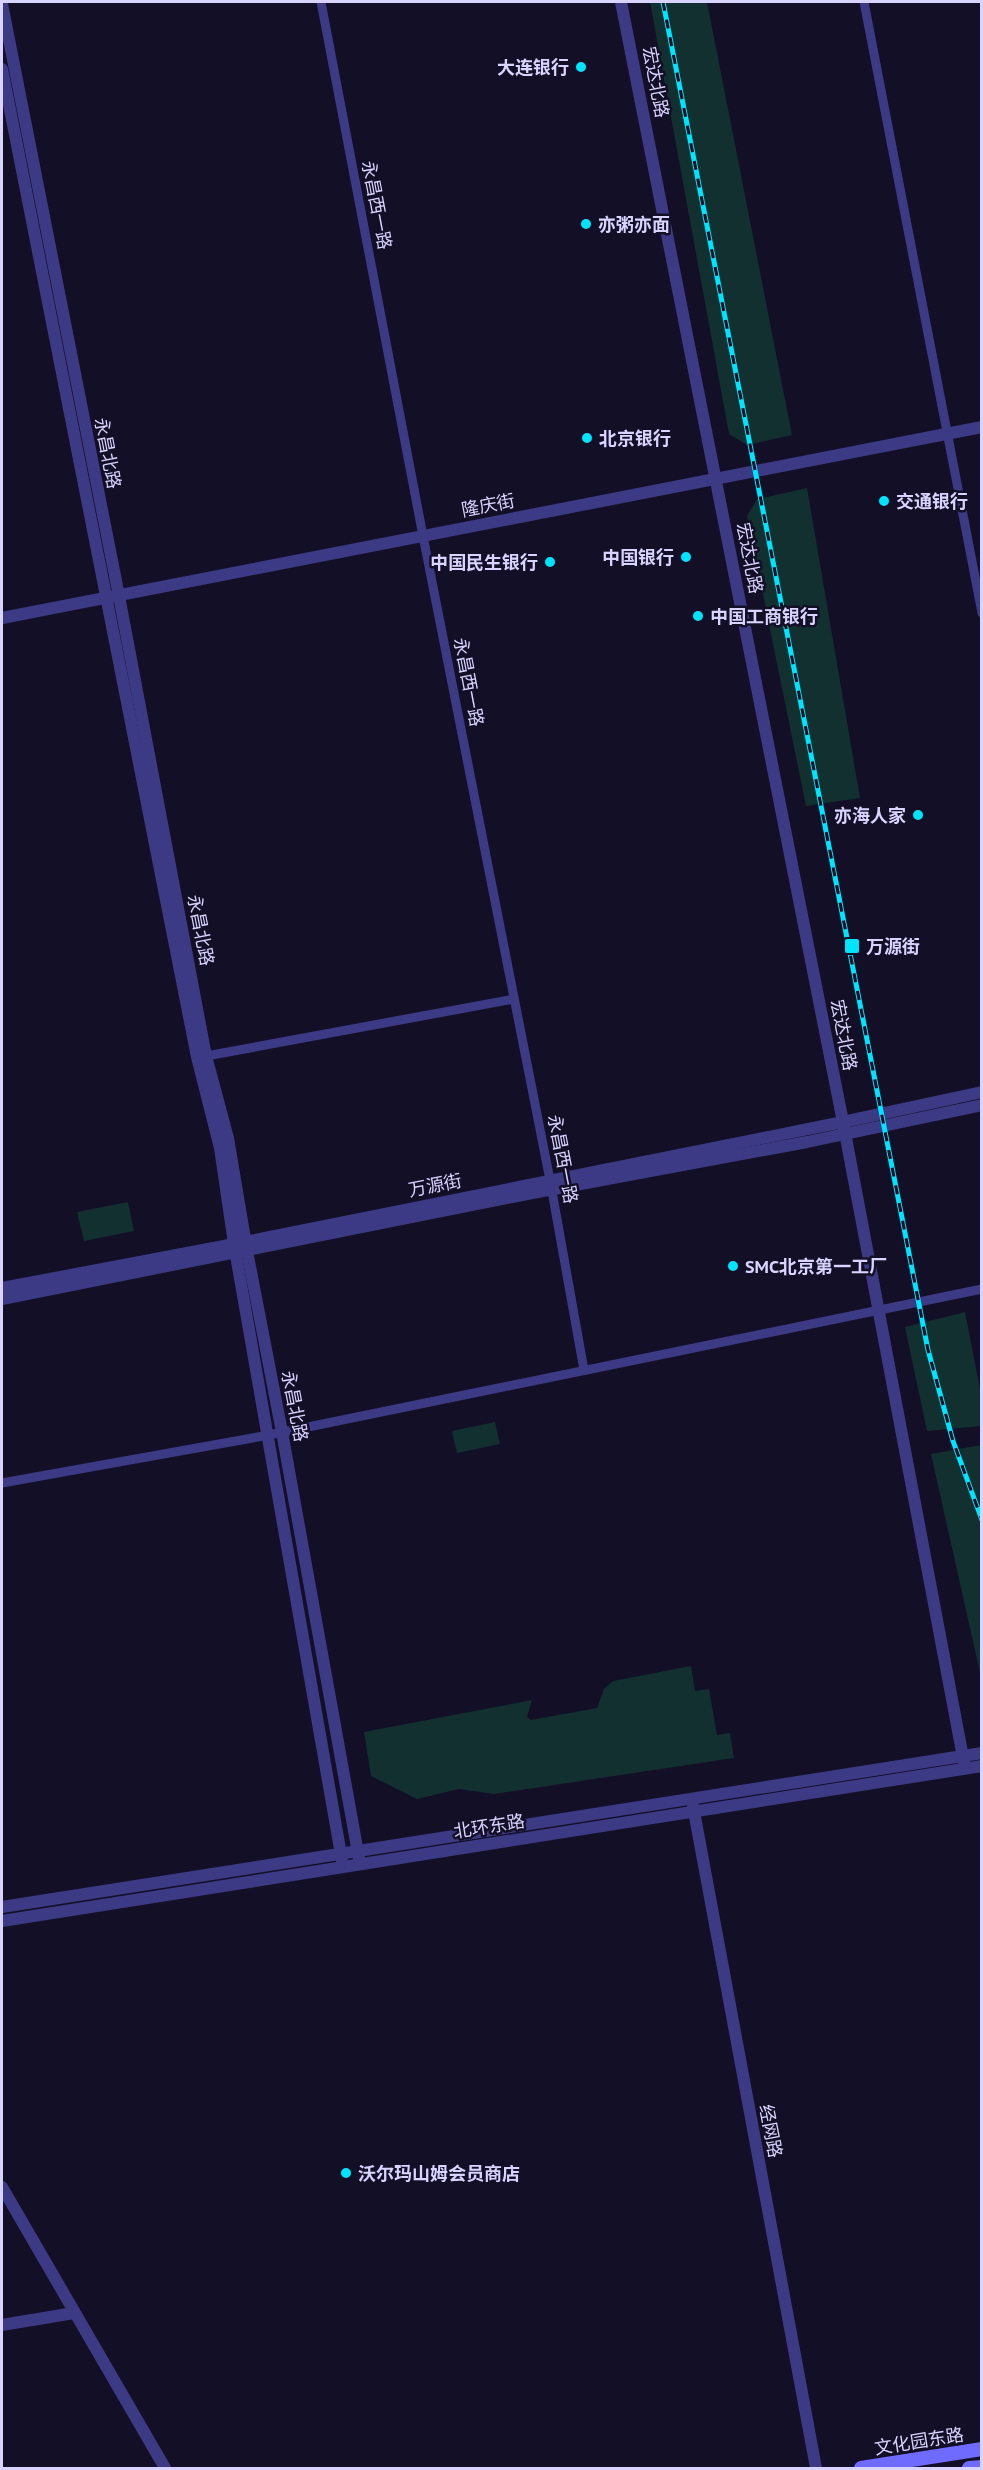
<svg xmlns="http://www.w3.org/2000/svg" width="983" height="2470" font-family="'PT Sans','Noto Sans SC',sans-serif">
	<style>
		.green { fill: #12302f }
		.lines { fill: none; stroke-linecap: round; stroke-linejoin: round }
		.minor { stroke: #3d3a85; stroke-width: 9 }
		.tertiary { stroke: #3d3a85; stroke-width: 12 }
		.secondary { stroke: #6f6bff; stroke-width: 14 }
		.rail-casing { stroke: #00e5ff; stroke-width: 5 }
		.rail { stroke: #130f26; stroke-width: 3; stroke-dasharray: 9; stroke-linecap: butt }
		.poi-dot { fill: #00e5ff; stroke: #130f26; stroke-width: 2 }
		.labels { text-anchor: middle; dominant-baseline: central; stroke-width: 5; stroke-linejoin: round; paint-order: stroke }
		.poi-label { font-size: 18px; font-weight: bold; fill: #d9d4ff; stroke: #130f26; text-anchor: start }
		.street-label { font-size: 18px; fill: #d9d4ff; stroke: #130f26 }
	</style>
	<rect width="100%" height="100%" fill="#130f26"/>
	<g class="green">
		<polygon points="650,2 707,2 792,435 747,445 729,434"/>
		<polygon points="807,488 860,798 806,806 747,516 757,499"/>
		<polygon points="128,1202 134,1231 84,1241 77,1212"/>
		<polygon points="965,1312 981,1394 981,1426 927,1431 905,1327"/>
		<polygon points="495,1422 500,1444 457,1453 452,1431"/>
		<polygon points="981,1445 982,1445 981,1677 931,1454"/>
		<polygon points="691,1666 695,1691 709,1689 717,1735 730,1733 734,1758 494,1794 459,1789 417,1799 371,1776 364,1732 532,1700 527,1717 531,1720 597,1708 604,1689 613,1681"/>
	</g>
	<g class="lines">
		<g class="minor">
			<polyline points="321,2 423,536 550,1180 584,1370"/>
			<polyline points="864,2 982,613"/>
			<polyline points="201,1057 514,999"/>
			<polyline points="2,1483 269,1435 982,1289"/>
		</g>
		<g class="tertiary">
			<polyline points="621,2 843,1122 965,1768"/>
			<polyline points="2,4 119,596 206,1056 228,1138 247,1251 282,1432 360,1864"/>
			<polyline points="2,69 197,1057 220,1148 234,1244 343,1866"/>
			<polyline points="2,618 982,427"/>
			<polyline points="2,1288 245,1242 843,1122 982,1092"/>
			<polyline points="2,1299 527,1194 807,1142 982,1105"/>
			<polyline points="693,1806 816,2468"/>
			<polyline points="2,1907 982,1753"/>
			<polyline points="2,1921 982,1766"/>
			<polyline points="2,2187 165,2468"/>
			<polyline points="2,2325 74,2313"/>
		</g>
		<g class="secondary">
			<polyline points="861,2468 982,2449"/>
			<polyline points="969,2468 982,2467"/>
		</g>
		<defs>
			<polyline id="rail" points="663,2 928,1350 953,1441 982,1520"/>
		</defs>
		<use href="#rail" class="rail-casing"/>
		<use href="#rail" class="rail"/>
	</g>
	<g class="poi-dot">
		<circle cx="581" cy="67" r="6"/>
		<circle cx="586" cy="224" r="6"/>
		<circle cx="587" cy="438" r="6"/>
		<circle cx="884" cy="501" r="6"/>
		<circle cx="686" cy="557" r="6"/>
		<circle cx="550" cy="562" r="6"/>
		<circle cx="698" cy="616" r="6"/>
		<circle cx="918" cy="815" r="6"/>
		<rect x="844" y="938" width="16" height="16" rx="3"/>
		<circle cx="733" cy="1266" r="6"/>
		<circle cx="346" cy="2173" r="6"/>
	</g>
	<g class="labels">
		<g class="poi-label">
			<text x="569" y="67" text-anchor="end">大连银行</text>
			<text x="598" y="224">亦粥亦面</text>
			<text x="599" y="438">北京银行</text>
			<text x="896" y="501">交通银行</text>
			<text x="674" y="557" text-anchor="end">中国银行</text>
			<text x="538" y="562" text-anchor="end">中国民生银行</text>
			<text x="710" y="616">中国工商银行</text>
			<text x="906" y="815" text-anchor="end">亦海人家</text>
			<text x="866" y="946">万源街</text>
			<text x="745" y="1266">SMC北京第一工厂</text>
			<text x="358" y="2173">沃尔玛山姆会员商店</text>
		</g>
		<g class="street-label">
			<text transform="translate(656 82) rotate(79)">宏达北路</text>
			<text transform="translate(377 205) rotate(79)">永昌西一路</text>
			<text transform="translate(108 453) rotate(79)">永昌北路</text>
			<text transform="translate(488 505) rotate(-11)">隆庆街</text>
			<text transform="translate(750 558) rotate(79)">宏达北路</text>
			<text transform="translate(469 682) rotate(79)">永昌西一路</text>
			<text transform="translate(201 930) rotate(79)">永昌北路</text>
			<text transform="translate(844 1035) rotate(79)">宏达北路</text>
			<text transform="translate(563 1159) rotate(79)">永昌西一路</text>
			<text transform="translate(435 1185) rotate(-11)">万源街</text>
			<text transform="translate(295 1406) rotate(79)">永昌北路</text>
			<text transform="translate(489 1826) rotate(-9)">北环东路</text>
			<text transform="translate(771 2131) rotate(79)">经网路</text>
			<text transform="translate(919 2441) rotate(-9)">文化园东路</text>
		</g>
	</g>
	<rect width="983" height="2470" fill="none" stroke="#d9d4ff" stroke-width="6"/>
</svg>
